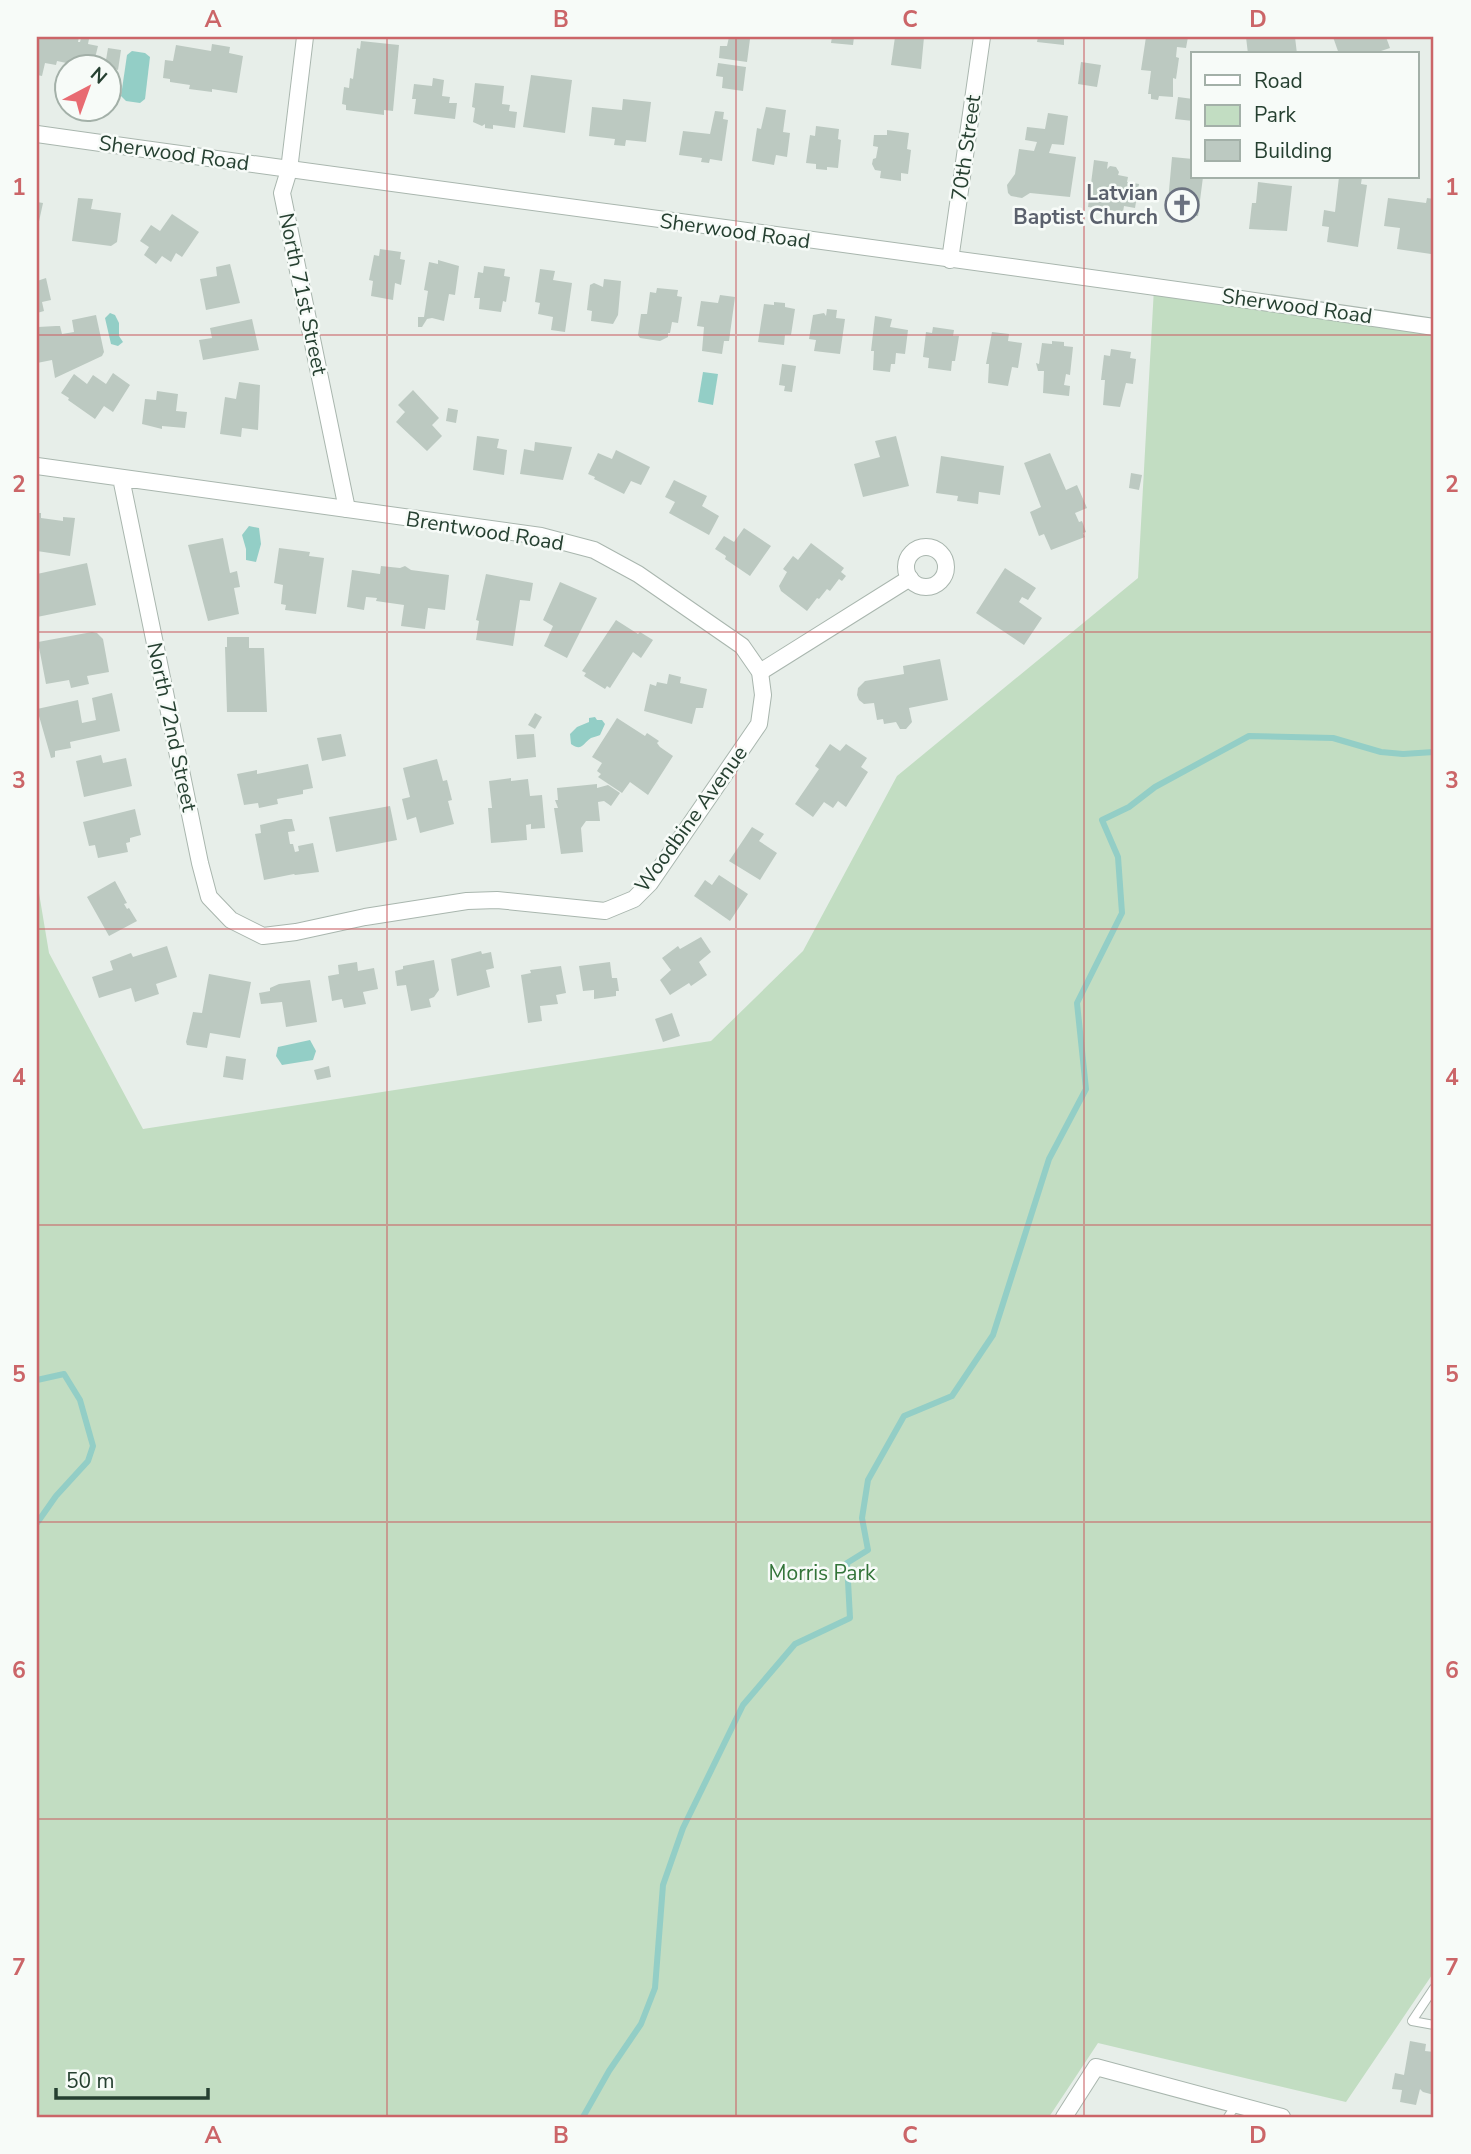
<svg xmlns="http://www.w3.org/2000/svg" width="1471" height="2154" font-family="'Nunito Sans',sans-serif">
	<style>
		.green { fill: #c2ddc2 }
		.water { fill: #93cec6 }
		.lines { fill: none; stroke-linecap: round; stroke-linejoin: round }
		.stream { stroke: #93cec6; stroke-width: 6 }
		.building { fill: #bcc9c1 }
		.service-casing { stroke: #a9b6ae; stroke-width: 10 }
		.minor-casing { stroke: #a9b6ae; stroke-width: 18 }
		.service { stroke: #fff; stroke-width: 8 }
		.minor { stroke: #fff; stroke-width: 16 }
		.grid { fill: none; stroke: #cb6568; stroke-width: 2; stroke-opacity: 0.55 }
		.labels { text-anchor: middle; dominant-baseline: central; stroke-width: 5; stroke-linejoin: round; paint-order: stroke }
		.street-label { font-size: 21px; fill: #264031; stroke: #f7fbf8 }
		.worship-label { font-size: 21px; font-weight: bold; fill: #5b616d; stroke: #f7fbf8; text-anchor: end }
		.park-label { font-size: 21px; fill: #337439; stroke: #f7fbf8 }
		.neatline { fill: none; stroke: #cb6568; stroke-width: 2.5 }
		.grid-label { font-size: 23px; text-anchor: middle; font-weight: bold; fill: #cb6568 }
	</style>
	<rect width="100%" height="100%" fill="#e7eee9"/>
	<polygon class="green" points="1154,288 1434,331 1434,1972 1346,2102 1098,2043 1049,2117 37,2117 37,881 49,953 143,1129 711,1041 803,951 897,776 1138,578"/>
	<g class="water">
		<polygon points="132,51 145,53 150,57 145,99 140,103 126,101 121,96 127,55"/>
		<polygon points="110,313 115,315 119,323 119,336 123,342 118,346 111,344 105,318"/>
		<polygon points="703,372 718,374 713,405 698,402"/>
		<polygon points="249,526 259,528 261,544 256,562 246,560 246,549 242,535"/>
		<path d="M595 717 597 720H602L605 724 600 735C598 736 594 737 591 738 583 743 582 752 571 744L570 734 577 727 589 722V718Z"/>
		<polygon points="310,1040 316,1051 313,1060 282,1065 276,1056 278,1047"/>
	</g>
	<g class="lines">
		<g class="stream">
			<polyline points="37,1380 64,1374 80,1400 93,1446 88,1461 56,1496 37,1523"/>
			<polyline points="583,2117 609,2071 641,2024 655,1988 663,1885 683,1828 743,1705 795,1644 850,1618 847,1563 868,1550 862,1518 868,1480 904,1416 952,1396 993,1335 1049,1159 1086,1089 1077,1003 1122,913 1118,857 1102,820 1129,807 1155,787 1249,736 1333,738 1381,752 1403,754 1434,752"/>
		</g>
	</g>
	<g class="building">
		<polygon points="37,37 79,37 78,42 80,42 81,38 89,39 88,44 98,46 93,66 81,66 57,61 56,65 45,63 42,76 37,75"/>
		<polygon points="729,37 750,39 747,62 719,58 720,46 727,46"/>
		<polygon points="832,37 854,37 853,45 831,43"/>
		<polygon points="895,37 924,37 921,69 891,65"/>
		<polygon points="1038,37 1064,37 1064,45 1037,42"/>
		<polygon points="1146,37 1188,37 1186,48 1177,47 1176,57 1179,58 1176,79 1173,78 1173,97 1159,96 1158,100 1151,99 1151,94 1148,94 1151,71 1141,70"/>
		<polygon points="1246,37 1295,37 1297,54 1281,54 1280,51 1248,54"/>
		<polygon points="1333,37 1386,37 1390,48 1372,54 1339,54"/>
		<polygon points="361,41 399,45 393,111 384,110 384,115 346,110 346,105 342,104 344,87 349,88 350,78 353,79 357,48 360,49"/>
		<polygon points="212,44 230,47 229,53 243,56 237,93 212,89 212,92 189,89 190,85 170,82 170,79 163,78 165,60 173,61 176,45 211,51"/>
		<polygon points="108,48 121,50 118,70 105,66"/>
		<polygon points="1081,62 1101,65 1097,87 1078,84"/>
		<polygon points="718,63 746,67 743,91 722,88 723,77 716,76"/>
		<polygon points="531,75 572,80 565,133 523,127"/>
		<polygon points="433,78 444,80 442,96 450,97 449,103 457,103 455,119 414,114 416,99 412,99 414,84 432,86"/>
		<polygon points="475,83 504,86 502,104 510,105 509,111 517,112 515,128 493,125 493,129 485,128 485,124 482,126 473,122 475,108 472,107"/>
		<polygon points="1178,97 1193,99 1193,121 1175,119"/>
		<polygon points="623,99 651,102 646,142 626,140 625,146 614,145 615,139 589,136 592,107 622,110"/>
		<polygon points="766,107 786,110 783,132 790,133 787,157 776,155 774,165 752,161 757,128 761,129"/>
		<polygon points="715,111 724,112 723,119 728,120 722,161 710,159 709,163 701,162 702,158 679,155 683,131 710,134"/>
		<polygon points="1048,113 1068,116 1064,145 1052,144 1049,153 1076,157 1070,197 1030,193 1022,198 1011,196 1008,193 1007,185 1015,174 1019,149 1034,151 1037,142 1025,140 1027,127 1045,129"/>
		<polygon points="816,126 839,129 838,139 841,140 838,168 827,167 827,170 816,169 816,164 806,163 810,135 815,136"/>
		<polygon points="887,130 909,133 907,149 911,150 908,174 901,173 901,181 880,178 881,171 875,170 872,164 873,159 876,158 878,147 873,146 874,135 887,135"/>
		<polygon points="1172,157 1193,159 1193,177 1203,177 1198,216 1167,213"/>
		<polygon points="1094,160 1108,162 1107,169 1110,166 1116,167 1119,172 1118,175 1128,177 1127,182 1139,184 1135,208 1124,206 1123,212 1088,207"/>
		<polygon points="1339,177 1362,177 1361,184 1367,185 1358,247 1327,242 1329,227 1322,226 1324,210 1335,212"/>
		<polygon points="1258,182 1292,186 1287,231 1249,229 1252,203 1256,203"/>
		<polygon points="78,198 93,199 91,209 121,213 117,242 111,246 72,241"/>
		<polygon points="1388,198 1426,203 1427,198 1434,199 1434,230 1431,254 1397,249 1400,228 1384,226"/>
		<polygon points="37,202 43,203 38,226 37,226"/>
		<polygon points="172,214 199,232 182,257 176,253 171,262 162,256 156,264 144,255 149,247 140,241 151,225 160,231"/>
		<polygon points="380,249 401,252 400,259 405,260 401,285 395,283 393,300 371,296 373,281 369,280 374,255 379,256"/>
		<polygon points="438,260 459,266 455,295 449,294 444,321 432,318 427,319 422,327 418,327 418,317 424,317 428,291 424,290 429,262 438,264"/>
		<polygon points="230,264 240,303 206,310 200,279 217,276 216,267"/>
		<polygon points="484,266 505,269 504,276 510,277 506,302 503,301 501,312 479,309 480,298 474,298 478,272 483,273"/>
		<polygon points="540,269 555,271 553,280 572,283 565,332 551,330 553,317 538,314 540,303 535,302"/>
		<polygon points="46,278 51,300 42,302 44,311 37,313 37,281"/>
		<polygon points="604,279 621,281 618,315 613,324 591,321 592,311 587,310 590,285 594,283 603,287"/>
		<polygon points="657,288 678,290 677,296 682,297 678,323 672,322 670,333 668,333 668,337 660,341 640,338 638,335 641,314 647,314 650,292 656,293"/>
		<polygon points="720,295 735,297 729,341 724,341 722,354 702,351 704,327 697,326 701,301 718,303"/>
		<polygon points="774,302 785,303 785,307 795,309 791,335 785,335 784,345 758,342 764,304 774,305"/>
		<polygon points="827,309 837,310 836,318 845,319 840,354 814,351 816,340 809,339 813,315 824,313 826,316"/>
		<polygon points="96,315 104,352 102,356 55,378 52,360 37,363 38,327 56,326 60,326 62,334 74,332 72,320"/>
		<polygon points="875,316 892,319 890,327 908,330 905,354 896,353 895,364 891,364 890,372 873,370 874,351 871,351"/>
		<polygon points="252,319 259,350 203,360 199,340 212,338 210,328"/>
		<polygon points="933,327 954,330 953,336 959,336 955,361 952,361 951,371 928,368 929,358 923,357 926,332 932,333"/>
		<polygon points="992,332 1009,334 1008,341 1022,343 1018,368 1012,367 1008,386 988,383 989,364 986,364"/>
		<polygon points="1052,341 1064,342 1064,346 1073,347 1070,375 1066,374 1064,385 1070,386 1069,396 1043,393 1044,371 1038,371 1036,363 1039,364 1042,343 1052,344"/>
		<polygon points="1111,349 1131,352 1130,358 1136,359 1133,384 1126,383 1120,407 1103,405 1105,380 1101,380 1104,355 1110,356"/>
		<polygon points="782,364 796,366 792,392 784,391 785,386 779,385"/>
		<polygon points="113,373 130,385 113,412 104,406 95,419 68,400 69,398 61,393 74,374 87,384 93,375 106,384"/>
		<polygon points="239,382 260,385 258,430 242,428 241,437 220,434 225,397 236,399"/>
		<polygon points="413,390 439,418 432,425 442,436 427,451 396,422 405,412 398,405"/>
		<polygon points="157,391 178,394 176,411 187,412 185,428 162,426 162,429 142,424 145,399 156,400"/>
		<polygon points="448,408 458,410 456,423 446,421"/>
		<polygon points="477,436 499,439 497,448 507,450 504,475 473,470"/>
		<polygon points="896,436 909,486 863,497 854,464 880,457 875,441"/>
		<polygon points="535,442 572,447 563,480 520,474 524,449 534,451"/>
		<polygon points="616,450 650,467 641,485 631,481 624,494 594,479 595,477 588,474 598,453 612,459"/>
		<polygon points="1050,453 1066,490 1077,485 1087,508 1075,513 1079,522 1082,521 1086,532 1083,533 1085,537 1051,550 1044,534 1039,536 1030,512 1041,507 1024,463"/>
		<polygon points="941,456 1004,466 1000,495 979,492 978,504 957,501 958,496 936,493"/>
		<polygon points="1131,473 1142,475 1139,490 1129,488"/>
		<polygon points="674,480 707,496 702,506 719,516 709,535 669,513 675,502 665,497"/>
		<polygon points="37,513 41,513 41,518 63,521 63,517 75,518 70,556 37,551"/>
		<polygon points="744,528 771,546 750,576 725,559 726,556 715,549 724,536 734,542"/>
		<polygon points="223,538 230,573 237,571 240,587 234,588 239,614 208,621 188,545"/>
		<polygon points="811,543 844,568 841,572 846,576 842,581 839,579 830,591 827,589 819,599 817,598 807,611 781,591 779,586 787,572 783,569 793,556 798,560"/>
		<polygon points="279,548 310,552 309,556 324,558 316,614 285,610 286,605 281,604 283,585 274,583"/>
		<polygon points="87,563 96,605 37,617 37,574"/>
		<polygon points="381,566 400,568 405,566 411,570 449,575 445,610 428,608 425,629 401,626 404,605 376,601 377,598 366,597 364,610 347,607 352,570 380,574"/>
		<polygon points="1005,568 1036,588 1028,600 1022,597 1019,602 1042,618 1024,645 976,613"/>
		<polygon points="486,574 533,583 530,601 520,600 513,646 476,640 479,621 476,620"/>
		<polygon points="560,582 597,598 567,658 544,646 553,626 543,620"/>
		<polygon points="616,620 638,634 640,632 653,640 641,658 633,652 610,688 607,686 605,689 584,676 586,673 582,671"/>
		<polygon points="92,632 97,633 103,639 109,672 87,676 89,684 71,688 69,680 46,684 38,642"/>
		<polygon points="227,637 249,637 249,648 264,648 267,712 227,712 225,647 227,647"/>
		<polygon points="940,659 948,700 909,708 912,722 906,729 900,729 896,722 884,724 883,719 877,720 874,703 864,704 859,700 857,695 858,688 865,681 904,674 903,666"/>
		<polygon points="669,674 681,677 680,683 707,689 703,708 696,708 692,724 644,711 650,684 656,686 657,682 667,684"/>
		<polygon points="112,693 120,731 70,742 71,748 55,751 55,757 51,758 37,709 78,700 82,723 96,720 92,698"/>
		<polygon points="535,713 542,717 535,729 528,725"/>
		<polygon points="617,718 645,736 647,733 659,741 657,743 660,747 673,756 648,795 630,782 622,793 598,777 601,774 597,771 602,763 592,757"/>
		<polygon points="341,734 346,756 322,761 317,738"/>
		<polygon points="534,734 536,757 517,759 515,735"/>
		<polygon points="830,744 840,751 846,744 867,758 861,767 868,772 846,807 838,801 833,808 824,802 813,817 795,804 819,769 815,766"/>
		<polygon points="101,755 103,763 126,758 132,786 84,797 76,761"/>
		<polygon points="437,759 443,781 447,780 452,800 448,801 454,824 420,833 416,817 407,820 402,799 410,797 403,768"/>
		<polygon points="308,764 313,788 303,790 303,794 277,799 278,804 259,808 258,803 244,805 237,774 257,770 257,774"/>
		<polygon points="511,778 511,781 528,779 530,796 542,795 545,828 531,829 531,824 526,825 527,840 491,843 488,808 492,808 489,781"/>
		<polygon points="597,784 597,788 608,785 620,793 611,806 604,801 598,802 600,821 586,821 581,828 583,852 561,854 554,808 558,808 555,800 558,800 557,788"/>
		<polygon points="390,806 397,840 336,852 329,817"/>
		<polygon points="135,809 141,835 130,838 130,842 126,843 128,852 98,858 95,845 89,846 83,822"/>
		<polygon points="285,819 292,819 295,831 288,832 290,844 293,844 295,852 299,851 298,846 313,843 319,872 295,875 294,874 264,880 255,834 261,833 260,825"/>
		<polygon points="752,827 764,834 759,841 777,853 760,880 729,861"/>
		<polygon points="719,875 748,894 730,921 694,896 705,880 712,885"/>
		<polygon points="115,881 127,903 124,904 127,909 129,908 137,921 109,936 87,897"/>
		<polygon points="701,937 711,952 699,962 707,975 691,986 689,983 670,995 660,980 671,970 662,958 678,946 680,949"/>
		<polygon points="167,946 177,977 156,984 159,994 135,1002 131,988 99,998 92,977 113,970 110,961 131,953 133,957"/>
		<polygon points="481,951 482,954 491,952 494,968 486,970 490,987 457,996 451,959"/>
		<polygon points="434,960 439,990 434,997 429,999 431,1007 411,1011 406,985 397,986 395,971 403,969 403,966"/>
		<polygon points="357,962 358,971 374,968 378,989 363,992 366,1004 344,1008 342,999 332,1001 328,976 339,974 338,965"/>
		<polygon points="610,962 612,978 617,978 619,991 616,991 616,996 594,999 594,990 583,991 579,966"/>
		<polygon points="561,966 566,993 556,995 558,1004 540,1006 542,1021 528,1023 521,975 531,973 530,970"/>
		<polygon points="209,974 251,982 240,1038 210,1033 207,1048 187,1045 186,1042 193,1012 202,1013"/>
		<polygon points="310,980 317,1022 286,1027 282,1002 261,1004 259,993 270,991 270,988 279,984"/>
		<polygon points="672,1013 680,1036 663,1042 655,1019"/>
		<polygon points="226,1056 246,1059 243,1080 223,1077"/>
		<polygon points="329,1066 331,1077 317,1080 314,1070"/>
		<polygon points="1410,2041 1426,2044 1425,2051 1434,2052 1434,2095 1423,2092 1420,2089 1416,2105 1400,2102 1402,2090 1392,2089 1395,2073 1404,2075"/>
	</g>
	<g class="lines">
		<defs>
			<g id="service">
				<polyline points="1434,1988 1412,2021 1434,2025"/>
				<polyline points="1228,2117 1236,2105"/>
			</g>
			<g id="minor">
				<polyline points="305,37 289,170 282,193 347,509"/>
				<path d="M37 134C502 200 969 258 1434 327"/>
				<polyline points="950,260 982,37"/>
				<polyline points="37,466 541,536 594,550 638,574 742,646 760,672 763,695 759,724 650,883 634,899 605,911 497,900 467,901 365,917 296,932 263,936 231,920 209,897 200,863 121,478"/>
				<circle cx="926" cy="567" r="20"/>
				<polyline points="760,672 910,578"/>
				<polyline points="1064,2117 1096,2067 1282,2117"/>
			</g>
		</defs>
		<use href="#service" class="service-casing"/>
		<use href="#minor" class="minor-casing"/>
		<use href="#service" class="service"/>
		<use href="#minor" class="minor"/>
	</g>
	<path class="grid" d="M387 37V2117M736 37V2117M1084 37V2117M37 335H1434M37 632H1434M37 929H1434M37 1225H1434M37 1522H1434M37 1819H1434"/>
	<defs>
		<symbol id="church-ring" viewBox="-11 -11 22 22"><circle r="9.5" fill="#f7fbf8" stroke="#6b7280" stroke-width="1.5"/><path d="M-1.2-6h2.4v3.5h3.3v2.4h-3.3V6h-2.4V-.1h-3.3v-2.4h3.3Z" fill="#6b7280"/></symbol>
	</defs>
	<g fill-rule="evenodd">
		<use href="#church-ring" x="1163" y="186" width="38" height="38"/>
	</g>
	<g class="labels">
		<g class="street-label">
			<text transform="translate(966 148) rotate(-82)">70th Street</text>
			<text transform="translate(174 153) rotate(8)">Sherwood Road</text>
			<text transform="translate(735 231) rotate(8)">Sherwood Road</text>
			<text transform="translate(303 294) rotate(78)">North 71st Street</text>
			<text transform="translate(1297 306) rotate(8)">Sherwood Road</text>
			<text transform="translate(485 531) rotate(9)">Brentwood Road</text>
			<text transform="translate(172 727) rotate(78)">North 72nd Street</text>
			<text transform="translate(691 819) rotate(-54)">Woodbine Avenue</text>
		</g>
		<g class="worship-label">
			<text x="1158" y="193">Latvian<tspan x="1158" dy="24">Baptist Church</tspan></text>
		</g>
		<g class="park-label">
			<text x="822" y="1573">Morris Park</text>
		</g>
	</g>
	<rect width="1471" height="2154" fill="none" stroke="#f7fbf8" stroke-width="77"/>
	<rect x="1191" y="52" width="228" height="126" fill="#f7fbf8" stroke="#a3b0a8" stroke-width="2"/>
	<rect x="1205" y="75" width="35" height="10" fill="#ffffff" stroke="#a3b0a8" stroke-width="2"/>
	<text x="1254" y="88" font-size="21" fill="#264031">Road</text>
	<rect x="1205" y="105" width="35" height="21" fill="#c2ddc2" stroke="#a3b0a8" stroke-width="2"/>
	<text x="1254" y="122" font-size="21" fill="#264031">Park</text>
	<rect x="1205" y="140" width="35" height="21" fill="#bcc9c1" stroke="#a3b0a8" stroke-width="2"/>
	<text x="1254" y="158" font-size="21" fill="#264031">Building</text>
	<g transform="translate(88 88) rotate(41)"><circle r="33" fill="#f7fbf8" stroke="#a3b0a8" stroke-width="2"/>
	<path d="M0-5L12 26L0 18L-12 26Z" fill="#e86b72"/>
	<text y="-10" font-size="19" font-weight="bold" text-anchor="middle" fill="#264031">N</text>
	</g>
	<path d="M56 2088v10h152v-10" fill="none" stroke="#264031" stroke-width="3.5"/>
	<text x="66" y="2088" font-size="21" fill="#264031" stroke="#f7fbf8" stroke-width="5" paint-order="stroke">50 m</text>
	<rect x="38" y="38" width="1394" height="2078" class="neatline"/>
	<g class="grid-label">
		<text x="213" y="27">A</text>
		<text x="561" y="27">B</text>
		<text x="910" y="27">C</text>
		<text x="1258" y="27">D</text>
		<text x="19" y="195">1</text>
		<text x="1452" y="195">1</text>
		<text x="19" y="492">2</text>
		<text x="1452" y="492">2</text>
		<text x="19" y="788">3</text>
		<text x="1452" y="788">3</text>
		<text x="19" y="1085">4</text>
		<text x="1452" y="1085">4</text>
		<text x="19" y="1382">5</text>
		<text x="1452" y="1382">5</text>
		<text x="19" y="1678">6</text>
		<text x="1452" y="1678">6</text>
		<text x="19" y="1975">7</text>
		<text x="1452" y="1975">7</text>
		<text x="213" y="2143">A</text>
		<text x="561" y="2143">B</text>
		<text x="910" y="2143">C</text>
		<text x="1258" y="2143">D</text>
	</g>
</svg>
